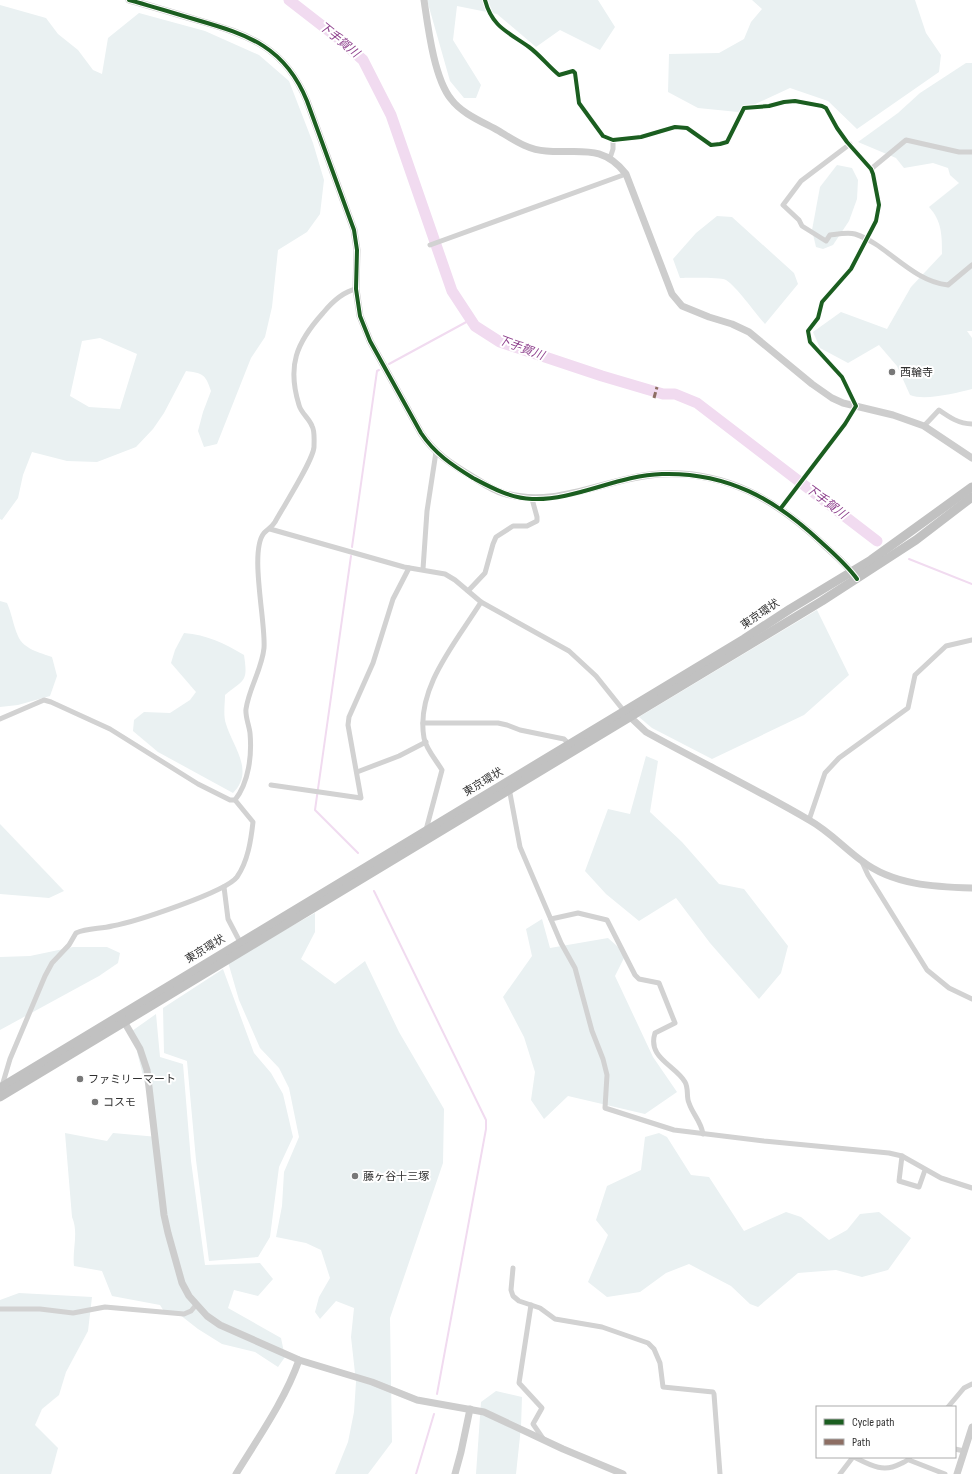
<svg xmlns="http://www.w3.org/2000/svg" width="972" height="1474" font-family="'Sofia Sans Condensed','Noto Sans JP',sans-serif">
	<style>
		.green { fill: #eaf1f2; fill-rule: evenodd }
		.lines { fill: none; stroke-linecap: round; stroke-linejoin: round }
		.stream { stroke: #f1dbf0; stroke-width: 2 }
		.river { stroke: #f1dbf0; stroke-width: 11 }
		.street { stroke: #d2d2d2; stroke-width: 5 }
		.secondary { stroke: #cdcdcd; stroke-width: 7 }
		.highway { stroke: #c1c1c1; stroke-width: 9 }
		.quiet { stroke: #8d6e63; stroke-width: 3; stroke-dasharray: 6 3; stroke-linecap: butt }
		.cycleway-casing { stroke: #fff; stroke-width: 6 }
		.cycleway { stroke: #1b5e20; stroke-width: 4 }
		.poi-dot { fill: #787878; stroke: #fff; stroke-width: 1.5 }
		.labels { text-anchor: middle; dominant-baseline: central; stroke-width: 4; stroke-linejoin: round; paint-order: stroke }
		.poi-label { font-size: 11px; fill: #303030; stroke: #fff; text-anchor: start }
		.street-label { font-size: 11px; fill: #303030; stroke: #fff }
		.water-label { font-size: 12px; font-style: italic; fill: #8e418d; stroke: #fff }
	</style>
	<rect width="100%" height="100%" fill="#fff"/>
	<g class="green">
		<polygon points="427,0 598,0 615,27 600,50 560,30 536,47 497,14 457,6 453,40 481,85 476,98 464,98 450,81"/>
		<polygon points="752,0 915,0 926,33 941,55 939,72 857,129 828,101 790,88 738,112 698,108 668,92 669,54 719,53 744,39 751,22 762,9"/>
		<path d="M0 5 46 18 58 34 78 50 93 70 102 74 108 38 139 13 205 31 259 55 289 81 313 143 324 180 320 214 307 232 278 250 272 307 265 337 251 358 217 444 204 447 198 431 203 412 211 391C206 375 203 373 186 371L164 413 153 429 136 447 97 462 67 461 32 452 23 475 18 498 2 520 0 519ZM100 338 137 354 120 409 89 407 70 396 82 341Z"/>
		<path d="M966 63H972V331H967L972 338V389C956 393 925 401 910 395L897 366 879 345 848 363 820 348 813 332 841 312 887 329 911 287 942 254C942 236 942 221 929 207L959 183 950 175 948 168 933 163 904 168 896 158 858 142 898 113 920 93Z"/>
		<polygon points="837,165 852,168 858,180 857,199 849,221 833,245 823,249 816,247 812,230 820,187"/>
		<path d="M717 216 732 217 794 273 798 284 765 324C755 313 737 287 726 280 720 277 689 278 680 278L673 259 696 233Z"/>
		<path d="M0 601 7 603C12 614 13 625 18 636 23 649 41 653 52 657L57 676 50 696 18 705 0 707Z"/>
		<polygon points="817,610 849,675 804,715 712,759 652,728 639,717"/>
		<path d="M184 633C207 635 224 643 244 655 248 682 245 679 225 695 225 704 223 715 226 724 233 747 255 771 233 793L158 752 133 731 134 720 144 712 170 713 190 700 196 692 171 663 175 650Z"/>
		<polygon points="646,756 658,761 650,812 682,842 719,884 744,889 788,946 781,973 759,999 710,943 676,898 639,921 606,894 585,871 608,809 630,814"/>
		<polygon points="0,824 64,891 49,898 0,894"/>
		<polygon points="315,913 315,932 301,959 335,984 365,961 399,1032 444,1109 443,1163 390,1318 392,1442 368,1474 335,1474 348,1442 354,1412 356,1382 351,1337 354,1308 336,1301 320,1319 315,1312 319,1297 330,1278 321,1250 306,1243 276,1237 282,1206 284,1172 299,1137 289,1088 279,1068 260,1048 239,1000 228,962"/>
		<polygon points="542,919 550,948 608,938 626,954 615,976 653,1057 677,1092 645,1114 568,1096 544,1119 531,1100 535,1072 524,1037 503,997 532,956 526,929"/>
		<polygon points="73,947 107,947 120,953 118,963 99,976 0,1030 0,957 30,956"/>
		<polygon points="223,969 254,1053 271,1073 283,1094 293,1137 279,1167 270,1237 258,1257 209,1261 196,1160 187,1061 164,1053 163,1008"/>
		<path d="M156 1014 160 1057 183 1064 191 1161 205 1265 260 1263 273 1279 258 1296 234 1290 228 1308 281 1338 285 1357 278 1367 255 1352 222 1344 198 1329 175 1311 165 1313 160 1305 112 1296 102 1271 74 1266C72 1249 79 1233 72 1217L65 1133 107 1141 113 1133 158 1137 132 1031Z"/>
		<polygon points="659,1133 667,1137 691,1175 709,1177 744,1231 786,1212 801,1217 829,1240 847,1230 860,1214 879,1212 911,1238 888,1270 862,1277 836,1270 798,1273 758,1307 750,1304 731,1286 689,1264 666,1273 640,1292 607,1297 588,1282 608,1235 596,1220 607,1186 641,1170 645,1137"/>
		<polygon points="19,1293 92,1297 88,1331 66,1372 59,1395 42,1409 35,1425 58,1448 51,1474 0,1474 0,1300"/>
		<polygon points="496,1391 522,1397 521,1427 516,1474 476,1474 481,1402"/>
	</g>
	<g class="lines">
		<g class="stream">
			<polyline points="389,364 470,320"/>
			<polyline points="352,547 377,371 379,370"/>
			<polyline points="351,556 315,810 358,853"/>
			<polyline points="909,559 972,584"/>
			<polyline points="374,891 486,1120 486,1129 437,1394"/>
			<polyline points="416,1474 434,1414"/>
		</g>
		<polyline class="river" points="289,0 338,38 363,60 391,115 452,291 475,326 500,342 602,376 663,394 675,394 697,403 877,541"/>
		<g class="street">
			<path d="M485 0C492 27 508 32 529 47 540 55 548 66 559 75L573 71 575 73 579 103 603 136 613 140 641 137 675 127 687 128 711 145 720 144 727 142 744 108 769 106 784 102 795 101 822 106 826 108 837 128 847 142 871 169 873 174 879 205 876 221 851 269 822 302 818 318 808 331 810 342 842 377 856 406 845 424 781 508"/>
			<path d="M850 144 801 181 783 205 799 220 802 226 826 241 830 235C838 234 848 232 855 234 887 244 911 281 948 285L972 265"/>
			<polyline points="610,158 613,149 613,140"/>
			<polyline points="871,169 906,140 959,152 972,152"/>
			<polyline points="430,245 626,174"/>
			<path d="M924 426 939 410C949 417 959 424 972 424"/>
			<polyline points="270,529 404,567 445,574 455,580 481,602 569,651 596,676 624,711"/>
			<polyline points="423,569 427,511 436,452"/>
			<polyline points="468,591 485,573 493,544 496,537 513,526 527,526 537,521 537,517 532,499"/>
			<path d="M0 719 44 700 51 702 110 729 198 784 230 800H235L253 822C251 840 248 861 237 877 226 892 135 922 112 926 101 929 87 928 76 933L69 945 52 963 45 976 10 1059 2 1086"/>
			<polyline points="423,723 498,723 507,725 520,730 564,739 569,744"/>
			<polyline points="357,772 399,756 426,742"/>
			<polyline points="271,785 361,798 348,725 349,717 373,663 393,599 409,568"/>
			<polyline points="509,788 520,847 561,943 575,968 592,1031 603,1059 607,1075 605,1108 674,1130 764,1141 889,1153 902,1156 941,1178 972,1188"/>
			<path d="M235 800C249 782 252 755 250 733 249 725 245 716 246 709 249 688 262 669 264 648 266 622 249 551 264 533 268 529 272 527 275 522 283 507 313 461 314 447 314 440 315 431 312 426 309 418 301 413 299 405 287 366 296 343 323 313 332 302 342 292 356 289"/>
			<polyline points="809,820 825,773 839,758 908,708 915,675 946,646 972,640"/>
			<path d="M426 830 442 770C436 760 426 749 424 738 415 688 457 641 481 602"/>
			<polyline points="862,862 868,875 927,970 949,988 972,999"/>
			<polyline points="224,887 228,919 240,942"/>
			<path d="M551 919 578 913 607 920 635 975 639 979 659 983 675 1023 655 1033C647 1058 675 1065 685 1082 689 1089 686 1097 689 1103 693 1115 701 1121 703 1134"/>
			<polyline points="902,1156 899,1181 919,1187 925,1170"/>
			<polyline points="513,1268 511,1290 513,1296 519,1301 540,1308 555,1319 602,1327 648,1343 654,1349 660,1363 663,1387 713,1392 714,1394 720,1474"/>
			<polyline points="531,1305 519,1383 542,1408 533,1424 544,1440"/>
			<polyline points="0,1309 40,1309 73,1313 105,1307 184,1314 191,1311 196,1305"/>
			<polyline points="948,1407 964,1388 972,1384"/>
			<polyline points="955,1449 964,1451"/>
			<path d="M854 1457C870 1465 883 1473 900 1464 904 1462 908 1461 910 1457"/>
			<polyline points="909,1460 945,1474"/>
			<polyline points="840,1474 853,1457"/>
		</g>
		<g class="secondary">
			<path d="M129 0C151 6 174 13 197 20 249 35 285 47 307 101L354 230 357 250 356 289 360 316 370 341 421 433C434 453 451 464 471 476 481 482 492 490 503 493 556 510 607 477 660 474 725 470 776 500 822 543 833 554 846 563 854 576"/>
			<path d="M424 0C428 27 434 78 451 99 462 114 483 122 499 131 514 140 528 150 546 151 579 154 602 143 626 174L672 294 682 306 709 317 732 324 749 332 812 384 832 398 843 403 893 415 924 426 972 458"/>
			<path d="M627 714 646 732C700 762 756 789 809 820 829 831 844 848 862 861 893 885 935 887 972 888"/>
			<polyline points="122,1018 140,1049 147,1070 164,1215 168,1233 182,1283 189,1296 207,1316 220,1325 299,1360 372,1382 417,1400 484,1412 563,1449 623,1474"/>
			<path d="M236 1474C258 1438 285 1400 299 1360"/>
			<polyline points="455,1474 461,1452 470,1409"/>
			<polyline points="957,1474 972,1427"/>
		</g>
		<g class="highway">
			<polyline points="0,1088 744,639 790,609 871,560 972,487"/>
			<polyline points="0,1097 822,601 916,540 972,497"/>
		</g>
		<polyline class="quiet" points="654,398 657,387"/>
		<defs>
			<g id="cycleway">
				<path d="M129 0C151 6 174 13 197 20 249 35 285 47 307 101L354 230 357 250 356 289 360 316 370 341 421 433C435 454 452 465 473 478 492 488 510 498 532 499 574 501 618 475 662 474 727 472 775 499 821 542 834 554 847 565 857 579"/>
				<path d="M485 0C492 27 508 32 529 47 540 55 548 66 559 75L573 71 575 73 579 103 603 136 613 140 641 137 675 127 687 128 711 145 720 144 727 142 744 108 769 106 784 102 795 101 822 106 826 108 837 128 847 142 871 169 873 174 879 205 876 221 851 269 822 302 818 318 808 331 810 342 842 377 856 406 845 424 781 508"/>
			</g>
		</defs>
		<use href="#cycleway" class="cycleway-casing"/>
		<use href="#cycleway" class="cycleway"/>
	</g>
	<g class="poi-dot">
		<circle cx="892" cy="372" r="4"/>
		<circle cx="80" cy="1079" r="4"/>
		<circle cx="95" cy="1102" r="4"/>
		<circle cx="355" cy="1176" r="4"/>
	</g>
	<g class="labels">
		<g class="poi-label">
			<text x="900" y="372">西輪寺</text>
			<text x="88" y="1079">ファミリーマート</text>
			<text x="103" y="1102">コスモ</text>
			<text x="363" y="1176">藤ヶ谷十三塚</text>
		</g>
		<g class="street-label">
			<text transform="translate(760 614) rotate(-34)">東京環状</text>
			<text transform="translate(483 782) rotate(-31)">東京環状</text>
			<text transform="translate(205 949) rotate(-31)">東京環状</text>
		</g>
		<g class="water-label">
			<text transform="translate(339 40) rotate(39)">下手賀川</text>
			<text transform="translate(521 348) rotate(21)">下手賀川</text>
			<text transform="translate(826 502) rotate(37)">下手賀川</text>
		</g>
	</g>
	<rect x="816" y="1406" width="140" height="52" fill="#ffffff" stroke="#acacac"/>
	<rect x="824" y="1419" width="20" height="6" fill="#1b5e20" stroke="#acacac"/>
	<text x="852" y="1426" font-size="12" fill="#303030">Cycle path</text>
	<rect x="824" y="1439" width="20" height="6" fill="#8d6e63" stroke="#acacac"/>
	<text x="852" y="1446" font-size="12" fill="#303030">Path</text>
</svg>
